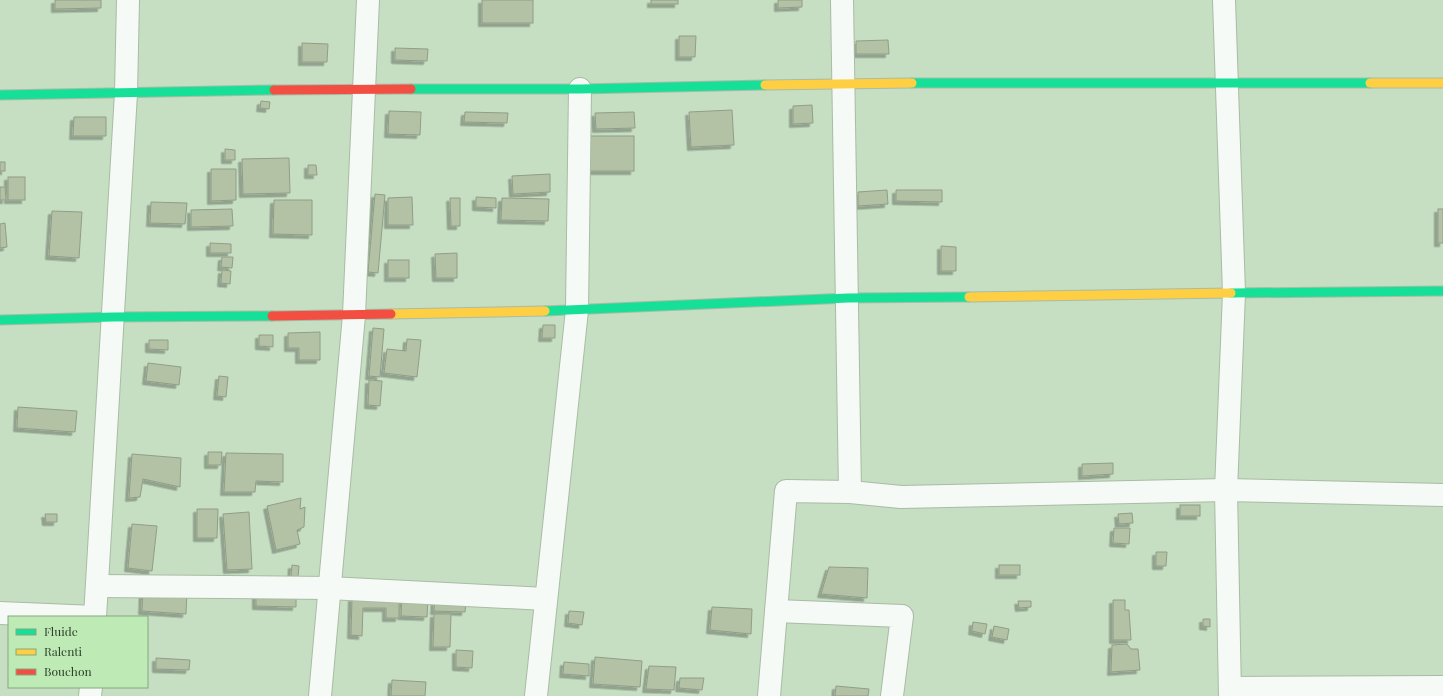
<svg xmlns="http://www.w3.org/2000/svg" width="1443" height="696" font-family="'Playfair Display',serif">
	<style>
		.building { fill: #b3c2a5; stroke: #909e86; filter: url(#shadow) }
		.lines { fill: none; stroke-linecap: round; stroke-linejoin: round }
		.street-casing { stroke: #a9bca5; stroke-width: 24 }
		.fast-casing { stroke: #a9bca5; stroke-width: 11 }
		.slow-casing { stroke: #a9bca5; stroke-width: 11 }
		.jam-casing { stroke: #a9bca5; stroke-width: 11 }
		.street { stroke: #f6faf6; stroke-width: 22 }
		.fast { stroke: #16e098; stroke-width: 9 }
		.slow { stroke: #ffcf43; stroke-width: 9 }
		.jam { stroke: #f24e42; stroke-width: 9 }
	</style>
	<defs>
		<filter id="shadow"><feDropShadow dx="-3.5" dy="3.5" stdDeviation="0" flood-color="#0004"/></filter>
	</defs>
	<rect width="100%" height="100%" fill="#c6dec2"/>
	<g class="building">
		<polygon points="55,0 101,0 101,8 55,9"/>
		<rect x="482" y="0" width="51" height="23"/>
		<rect x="651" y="0" width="27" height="4"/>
		<polygon points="778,0 802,0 802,7 778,8"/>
		<polygon points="679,36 696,36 695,57 679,57"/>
		<polygon points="888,40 889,54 856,54 856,41"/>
		<polygon points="302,43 328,44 327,62 302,62"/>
		<polygon points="395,48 428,49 427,61 395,60"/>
		<polygon points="261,101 270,102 269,109 260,108"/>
		<polygon points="812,105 813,123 793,124 793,106"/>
		<polygon points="732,110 734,145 691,147 689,112"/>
		<polygon points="389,111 421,112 420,135 388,134"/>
		<polygon points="465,112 508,113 507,123 464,122"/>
		<polygon points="634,112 635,128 596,129 595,113"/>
		<polygon points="74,117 106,117 106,136 73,136"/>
		<rect x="588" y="136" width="46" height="35"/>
		<polygon points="225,149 235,150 235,160 225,160"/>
		<polygon points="289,158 290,193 243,194 242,159"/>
		<rect x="0" y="162" width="5" height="9"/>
		<polygon points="308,165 316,165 317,175 308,175"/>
		<polygon points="211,169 236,169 236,200 211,201"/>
		<polygon points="550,174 550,192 513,194 512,176"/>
		<rect x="8" y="177" width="17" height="23"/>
		<polygon points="0,187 5,187 6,200 0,200"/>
		<polygon points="887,190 888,204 858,206 858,192"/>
		<polygon points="896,190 942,190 942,202 896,201"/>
		<polygon points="375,194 385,195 378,273 368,272"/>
		<polygon points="412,197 413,225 388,225 388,198"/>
		<polygon points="476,197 496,198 496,208 476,207"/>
		<polygon points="450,198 460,198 460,226 451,226"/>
		<polygon points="502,198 549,199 548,221 501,220"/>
		<polygon points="274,200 312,200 312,235 273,234"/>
		<polygon points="151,202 187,203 185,224 150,223"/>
		<polygon points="232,209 233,226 191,227 191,210"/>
		<rect x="1438" y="209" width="5" height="34"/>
		<polygon points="52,211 82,212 79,258 49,256"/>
		<polygon points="5,223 7,247 0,248 0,224"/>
		<polygon points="210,243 231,244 231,253 210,253"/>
		<polygon points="941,246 956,247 956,271 941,271"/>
		<polygon points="457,253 457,278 436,278 435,254"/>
		<polygon points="222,257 233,257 232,268 221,267"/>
		<rect x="388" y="260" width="21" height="18"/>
		<polygon points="222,270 231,271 230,284 221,283"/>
		<polygon points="543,325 555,325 555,338 542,338"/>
		<polygon points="373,328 384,329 380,377 369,376"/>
		<polygon points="320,332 320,360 299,360 299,348 288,348 288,333"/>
		<polygon points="259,335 273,335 273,347 259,346"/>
		<polygon points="407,339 421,340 417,377 384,373 387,349 406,351"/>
		<polygon points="149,340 168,340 168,350 149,349"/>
		<polygon points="148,363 181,367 179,385 146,381"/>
		<polygon points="219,376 228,377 226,397 217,396"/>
		<polygon points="369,380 382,381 380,406 368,405"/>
		<polygon points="18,407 77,411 75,432 17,428"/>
		<polygon points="208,452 222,452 221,465 208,465"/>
		<polygon points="226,453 283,454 283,482 256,481 255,492 224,492"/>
		<polygon points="132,454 181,458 180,487 143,479 140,497 129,498"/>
		<polygon points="1113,463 1113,474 1082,476 1082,464"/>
		<polygon points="301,498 300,509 305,507 304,527 297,530 300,544 276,550 267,506"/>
		<rect x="1180" y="505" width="20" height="11"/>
		<polygon points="197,509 218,509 217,538 197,538"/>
		<polygon points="249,512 252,569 227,570 223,514"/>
		<polygon points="1132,513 1133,523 1119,524 1118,514"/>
		<polygon points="45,514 57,514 57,522 46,522"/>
		<polygon points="132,524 157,526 152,571 128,568"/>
		<polygon points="1114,528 1130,528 1129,544 1113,543"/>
		<polygon points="1156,552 1167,552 1166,566 1156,566"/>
		<polygon points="292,565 299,566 298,577 291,576"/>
		<rect x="999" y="565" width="21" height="10"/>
		<polygon points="829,567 868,568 867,598 821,594"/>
		<polygon points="143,588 187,590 186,614 142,611"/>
		<polygon points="256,592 296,593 296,607 256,606"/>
		<polygon points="352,598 399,599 399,618 386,618 386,608 363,608 362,636 351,635"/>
		<polygon points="402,598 428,599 427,617 401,616"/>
		<polygon points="435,598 466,600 465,612 434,611"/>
		<polygon points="1113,600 1125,600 1125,610 1129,610 1131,640 1113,640"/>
		<polygon points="1018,601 1031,601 1031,607 1019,608"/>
		<polygon points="712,607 752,609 751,634 710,630"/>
		<polygon points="569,611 584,612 582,625 568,623"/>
		<polygon points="434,614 451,614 450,647 433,647"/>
		<polygon points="1203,619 1210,619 1210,627 1203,626"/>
		<polygon points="973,622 987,624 985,634 972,631"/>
		<polygon points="994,626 1009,629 1007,640 992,637"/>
		<polygon points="1127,644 1131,649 1138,649 1140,670 1111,672 1112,645"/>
		<polygon points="456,650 473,651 472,668 456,667"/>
		<polygon points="595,657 642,661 640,687 593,684"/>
		<polygon points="156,658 190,660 189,670 156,669"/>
		<polygon points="564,662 589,664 589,676 563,674"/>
		<polygon points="649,666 676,667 674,690 646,689"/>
		<polygon points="680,678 704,678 702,690 679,688"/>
		<polygon points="392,680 426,682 425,696 391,696"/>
		<polygon points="836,686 869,689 868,696 835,696"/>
	</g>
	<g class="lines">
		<defs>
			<g id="street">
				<polyline points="1224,0 1234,293 1226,490 1230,696"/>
				<polyline points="850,492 901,497 1226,490 1443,495"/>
				<polyline points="97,586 329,588 546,599"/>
				<polyline points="776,611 902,616 892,696"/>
				<polyline points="0,613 95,617"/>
				<polyline points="95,617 126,93 128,0"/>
				<polyline points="1230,688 1443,687"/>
				<polyline points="90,696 91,687"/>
				<polyline points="320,696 354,315 368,0"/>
				<polyline points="536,696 577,310 580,89"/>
				<polyline points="769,696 786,491 850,492 842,0"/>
			</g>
			<g id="fast">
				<polyline points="912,83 1370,83"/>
				<polyline points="411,89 580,89 765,85"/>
				<polyline points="0,95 274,90"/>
				<polyline points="1231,293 1443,291"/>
				<polyline points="545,311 848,298 969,297"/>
				<polyline points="0,320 113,317 272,316"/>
			</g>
			<g id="slow">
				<polyline points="1370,83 1443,83"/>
				<polyline points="765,85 912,83"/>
				<polyline points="969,297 1231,293"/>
				<polyline points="391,314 545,311"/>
			</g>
			<g id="jam">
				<polyline points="274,90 411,89"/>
				<polyline points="272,316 391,314"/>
			</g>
		</defs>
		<use href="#street" class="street-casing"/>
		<use href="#fast" class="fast-casing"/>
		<use href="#slow" class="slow-casing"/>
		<use href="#jam" class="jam-casing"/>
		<use href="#street" class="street"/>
		<use href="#fast" class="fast"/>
		<use href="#slow" class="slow"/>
		<use href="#jam" class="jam"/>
	</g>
	<rect x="8" y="616" width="140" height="72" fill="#beebb5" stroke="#84a77e"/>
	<rect x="16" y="629" width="20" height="6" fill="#16e098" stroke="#84a77e"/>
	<text x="44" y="636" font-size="12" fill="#2e402b">Fluide</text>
	<rect x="16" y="649" width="20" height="6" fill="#ffcf43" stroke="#84a77e"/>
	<text x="44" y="656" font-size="12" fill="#2e402b">Ralenti</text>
	<rect x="16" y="669" width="20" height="6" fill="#f24e42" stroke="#84a77e"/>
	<text x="44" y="676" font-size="12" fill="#2e402b">Bouchon</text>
</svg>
